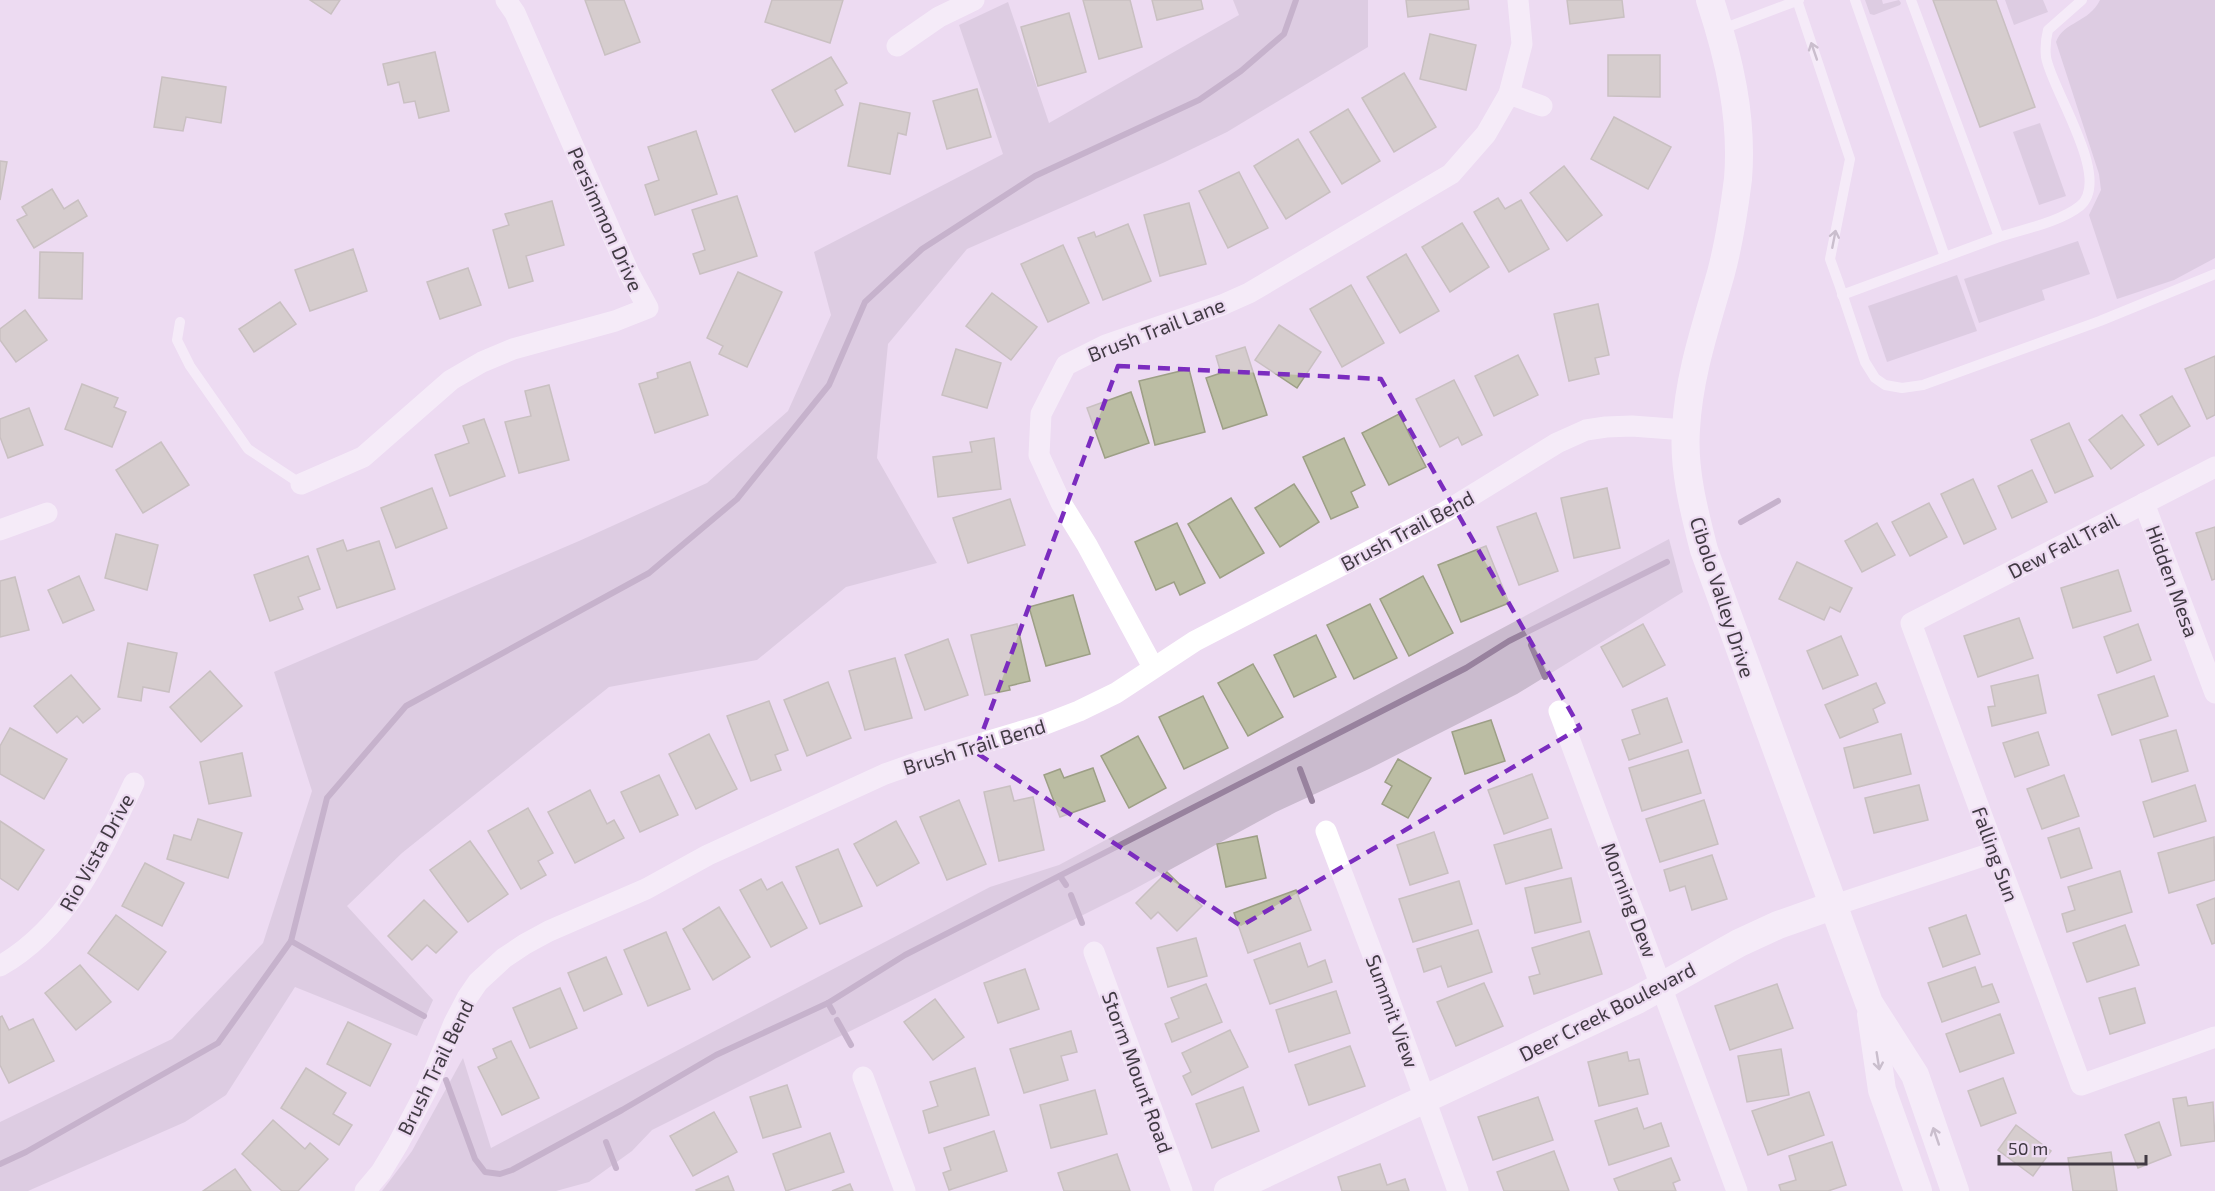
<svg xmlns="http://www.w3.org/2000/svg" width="2215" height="1191" font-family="'Exo 2',sans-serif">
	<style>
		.green { fill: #cabbce }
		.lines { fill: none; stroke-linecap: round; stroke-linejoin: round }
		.stream { stroke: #98829e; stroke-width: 6 }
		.building { fill: #bbbda3; stroke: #9d9f86; stroke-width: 1.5 }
		.lane { stroke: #fff; stroke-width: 10 }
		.street { stroke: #fff; stroke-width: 21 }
		.secondary { stroke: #fff; stroke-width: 28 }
		.oneway { stroke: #a09ca1 }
		.marked { fill: none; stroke: #7b2cbf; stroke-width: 4.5; stroke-dasharray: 12 8; stroke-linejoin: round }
		.labels { text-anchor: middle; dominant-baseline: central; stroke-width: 4.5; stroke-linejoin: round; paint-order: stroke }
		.street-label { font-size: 20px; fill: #413a43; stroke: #eddbf2 }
	</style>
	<rect width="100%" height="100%" fill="#eddbf2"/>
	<g class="green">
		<polygon points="1233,0 1368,0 1368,47 1227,132 1165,162 967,249 888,344 880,425 877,458 937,563 846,587 757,660 609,687 402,853 347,906 433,1000 417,1036 295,987 226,1095 185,1122 28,1191 0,1191 0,1122 172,1039 263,943 312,791 274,672 579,541 707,483 788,411 831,315 814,252 1003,154 959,25 1008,2 1049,123 1239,15"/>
		<polygon points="1865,0 1882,0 1883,4 1899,0 1901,3 1900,5 1874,15 1870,14"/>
		<polygon points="2005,0 2043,0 2048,12 2014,25"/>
		<path d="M2100 0H2215V258L2174 280 2117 299 2089 215 2101 190 2099 174 2056 42C2064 21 2089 23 2100 0Z"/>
		<polygon points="2040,123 2066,196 2039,205 2013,132"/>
		<polygon points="2078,241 2090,274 2042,290 2045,300 1979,323 1964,279"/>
		<polygon points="1957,275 1977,331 1887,362 1868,306"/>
		<polygon points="1669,539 1683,592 1517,694 1369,769 1276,812 1129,892 652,1130 632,1151 589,1182 556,1191 382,1191 412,1151 463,1058 491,1148 990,887 1059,865"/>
	</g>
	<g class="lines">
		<g class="stream">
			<polyline points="1741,522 1778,501"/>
			<polyline points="1531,645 1545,677"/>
			<polyline points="1300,769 1312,801"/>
			<polyline points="1060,876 1066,885"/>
			<polyline points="1071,895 1082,923"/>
			<polyline points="291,941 424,1016"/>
			<polyline points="828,1003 833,1012"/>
			<polyline points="837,1020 851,1045"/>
			<polyline points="446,1080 475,1159 485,1172 500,1174 512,1170 622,1110 716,1055 828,1003 905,955 1466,668 1509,641 1667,562"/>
			<polyline points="606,1142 616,1168"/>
			<polyline points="0,1164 26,1152 218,1043 291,941 327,798 406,706 649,573 737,499 829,385 865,302 922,249 1035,176 1199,100 1241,71 1284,34 1296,0"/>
		</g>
	</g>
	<g class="building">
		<polygon points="310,0 340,0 331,14"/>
		<polygon points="585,0 624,0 640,42 605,55"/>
		<polygon points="772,0 843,0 830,43 765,22"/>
		<polygon points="1083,0 1130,0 1142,47 1099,59"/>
		<polygon points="1152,0 1201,0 1203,9 1157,20"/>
		<polygon points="1406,0 1468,0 1469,9 1408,17"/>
		<polygon points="1567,0 1622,0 1624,17 1570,24"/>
		<polygon points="1933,0 1996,0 2035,107 1980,127"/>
		<polygon points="1069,13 1086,72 1038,86 1021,27"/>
		<polygon points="1430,34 1476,45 1466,90 1420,79"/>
		<polygon points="435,52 449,111 419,118 415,101 404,103 399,82 388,85 383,64"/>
		<polygon points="1608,55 1660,55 1660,97 1608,96"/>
		<polygon points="831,57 847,83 835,90 843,105 795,132 772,90"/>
		<polygon points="1404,73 1436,127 1394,152 1362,98"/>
		<polygon points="162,77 226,87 221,123 186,117 183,131 154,127"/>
		<polygon points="977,89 991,137 947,149 933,101"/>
		<polygon points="860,103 910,113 906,135 898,133 890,174 848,166"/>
		<polygon points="1348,109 1380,161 1342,184 1310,132"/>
		<polygon points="1614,117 1671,147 1648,189 1591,159"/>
		<polygon points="696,131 717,194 655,215 645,185 659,180 648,147"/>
		<polygon points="1298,139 1330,192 1286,219 1254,166"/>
		<polygon points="0,161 7,162 0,200"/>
		<polygon points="1564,166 1602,215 1567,241 1530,193"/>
		<polygon points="1239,172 1268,228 1228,248 1199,191"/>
		<polygon points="52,189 64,209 78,200 87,216 34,248 17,220 27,215 22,207"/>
		<polygon points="737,196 757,256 700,274 693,254 705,250 692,210"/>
		<polygon points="1498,198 1505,209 1521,200 1549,249 1509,272 1474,212"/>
		<polygon points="552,201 564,245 526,256 533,281 509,288 493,230 509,225 505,214"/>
		<polygon points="1189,203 1206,264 1160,276 1144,215"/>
		<polygon points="1462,223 1489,267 1450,292 1422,247"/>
		<polygon points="1128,224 1151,281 1103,300 1078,238 1094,232 1096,237"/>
		<polygon points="1063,245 1089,303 1048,322 1021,264"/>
		<polygon points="353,249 367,291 310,311 295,270"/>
		<polygon points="40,252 83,253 82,299 39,298"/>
		<polygon points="1406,254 1439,311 1400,333 1367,277"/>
		<polygon points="468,268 481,305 440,319 427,282"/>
		<polygon points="738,272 782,292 747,367 719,354 723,346 707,338"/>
		<polygon points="1351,285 1384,343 1342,367 1310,309"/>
		<polygon points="992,293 1037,327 1011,360 966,326"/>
		<polygon points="280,302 296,324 254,352 239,329"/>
		<polygon points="1598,304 1609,355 1595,358 1599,374 1569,381 1554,314"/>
		<polygon points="25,310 47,340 16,362 0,340 0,329"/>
		<polygon points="1279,325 1321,352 1297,388 1255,360"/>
		<polygon points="1245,347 1267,415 1223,429 1206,378 1221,373 1216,356"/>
		<polygon points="956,349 1001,363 987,408 942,395"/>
		<polygon points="1518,355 1538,395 1494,416 1475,376"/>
		<polygon points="2215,356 2215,415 2207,419 2185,369"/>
		<polygon points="690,362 708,415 655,433 639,384 658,378 657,373"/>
		<polygon points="1189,369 1205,432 1155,445 1139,381"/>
		<polygon points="1454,380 1482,435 1462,445 1458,437 1440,447 1416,399"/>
		<polygon points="82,384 118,398 114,407 126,412 112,447 65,429"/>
		<polygon points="549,385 569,460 519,473 505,422 531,416 525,391"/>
		<polygon points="1131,392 1149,443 1105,458 1087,408"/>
		<polygon points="2172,396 2190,426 2158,445 2140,415"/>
		<polygon points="29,408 43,445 8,458 0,437 0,419"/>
		<polygon points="1399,414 1426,467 1389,485 1362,433"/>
		<polygon points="2122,415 2144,445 2111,469 2089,440"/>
		<polygon points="484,419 505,476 450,496 435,455 469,443 463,426"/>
		<polygon points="2069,423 2093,476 2055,493 2031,440"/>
		<polygon points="994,438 1001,489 938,497 933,457 972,452 970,442"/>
		<polygon points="1344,438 1365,485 1351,492 1358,507 1331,519 1303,457"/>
		<polygon points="161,442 189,485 143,513 116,470"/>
		<polygon points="2032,470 2047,502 2012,518 1998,486"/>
		<polygon points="1973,479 1996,529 1964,544 1941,494"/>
		<polygon points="1294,484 1319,522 1280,547 1255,508"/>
		<polygon points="432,488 447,528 396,548 381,508"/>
		<polygon points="1607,488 1620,548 1574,558 1561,498"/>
		<polygon points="1231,498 1264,553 1220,578 1188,524"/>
		<polygon points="1010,499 1025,545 968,563 953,518"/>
		<polygon points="1929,503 1947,537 1910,556 1892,522"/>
		<polygon points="1536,513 1558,571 1519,585 1497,527"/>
		<polygon points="1177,523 1205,583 1180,595 1174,582 1156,590 1135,542"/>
		<polygon points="1877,523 1895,555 1862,572 1845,541"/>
		<polygon points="2215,527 2215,579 2212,580 2196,533"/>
		<polygon points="116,534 158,545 147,590 105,578"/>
		<polygon points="343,540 347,551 379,541 395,589 337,608 317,549"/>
		<polygon points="1486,546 1509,603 1461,622 1438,565"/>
		<polygon points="308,556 320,589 298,597 303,609 270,621 254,575"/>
		<polygon points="1797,562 1852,588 1840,612 1830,607 1824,620 1779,599"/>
		<polygon points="2118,570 2131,611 2073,628 2061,588"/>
		<polygon points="79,576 94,610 63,623 48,590"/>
		<polygon points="1423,576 1453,633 1409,656 1380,599"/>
		<polygon points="15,577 29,630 0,637 0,581"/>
		<polygon points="1073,595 1090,654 1046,666 1029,607"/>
		<polygon points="1370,604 1397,658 1354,679 1327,625"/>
		<polygon points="2019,618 2033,658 1978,677 1964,636"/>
		<polygon points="1017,624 1030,681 1009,686 1010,690 985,695 971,635"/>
		<polygon points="1643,624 1665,665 1623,687 1601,647"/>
		<polygon points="2138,624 2151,660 2117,673 2104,637"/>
		<polygon points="1316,635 1336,677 1294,697 1274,655"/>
		<polygon points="1841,636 1858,675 1823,689 1807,651"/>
		<polygon points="948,639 968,695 925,710 905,655"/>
		<polygon points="128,643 177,653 169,692 143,687 141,701 118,697"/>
		<polygon points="895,658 912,718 865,730 849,671"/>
		<polygon points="1253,664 1283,717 1248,736 1218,683"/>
		<polygon points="210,671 242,706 201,742 170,707"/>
		<polygon points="71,675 100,709 83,723 77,716 57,733 34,706"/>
		<polygon points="2038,675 2046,713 1992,726 1988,707 1995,706 1991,686"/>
		<polygon points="2154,676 2168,716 2112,735 2098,695"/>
		<polygon points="828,682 851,738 807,756 784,700"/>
		<polygon points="1876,683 1885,703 1873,709 1878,722 1840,738 1825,705"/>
		<polygon points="1203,696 1228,748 1184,769 1159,717"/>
		<polygon points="1667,698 1682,742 1629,760 1622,740 1640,734 1632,710"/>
		<polygon points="769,701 788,750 775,755 781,770 751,781 727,716"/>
		<polygon points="1491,720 1505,761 1465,774 1452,732"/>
		<polygon points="10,728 67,759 44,799 0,774 0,746"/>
		<polygon points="2176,730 2188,771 2152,782 2140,740"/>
		<polygon points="2038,732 2049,765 2015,777 2003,743"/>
		<polygon points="709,734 737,789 696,809 669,754"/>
		<polygon points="1901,734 1911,774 1854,788 1844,748"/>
		<polygon points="1138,736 1166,788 1129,808 1101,756"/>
		<polygon points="1688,750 1701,793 1642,811 1629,768"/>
		<polygon points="242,753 251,796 209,804 200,762"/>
		<polygon points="1398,759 1431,778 1408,818 1382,804 1392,786 1385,782"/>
		<polygon points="1093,768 1105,801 1060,817 1044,775 1060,769 1064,778"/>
		<polygon points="1532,774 1548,818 1504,834 1488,790"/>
		<polygon points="659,775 678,815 640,832 621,792"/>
		<polygon points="2064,775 2079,816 2042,829 2027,789"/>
		<polygon points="1919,785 1928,820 1874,833 1865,798"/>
		<polygon points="2195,785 2206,821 2154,837 2143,802"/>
		<polygon points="1010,786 1014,801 1033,797 1044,850 999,861 984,792"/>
		<polygon points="590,790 607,824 614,820 624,838 575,863 548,812"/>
		<polygon points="959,800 986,864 947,880 920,817"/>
		<polygon points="1704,800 1718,844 1660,862 1646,819"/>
		<polygon points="528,808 553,853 538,861 546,875 521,889 488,831"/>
		<polygon points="198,819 242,833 228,878 167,859 174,835 191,840"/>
		<polygon points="0,821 44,850 18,890 0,878"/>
		<polygon points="896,821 919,863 877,886 854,844"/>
		<polygon points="2079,828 2092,868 2061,878 2048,838"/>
		<polygon points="1551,829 1562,868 1506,884 1494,845"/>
		<polygon points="1434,832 1448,873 1410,885 1397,845"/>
		<polygon points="1257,836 1266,878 1226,887 1217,844"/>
		<polygon points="2214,837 2215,880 2169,893 2158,853"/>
		<polygon points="470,841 508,894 468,922 430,870"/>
		<polygon points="838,849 862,906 820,924 796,867"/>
		<polygon points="1712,855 1727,899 1692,910 1685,886 1670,891 1664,870"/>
		<polygon points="145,863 184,883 162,926 122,906"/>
		<polygon points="2120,871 2132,912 2067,932 2062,914 2075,910 2068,887"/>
		<polygon points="1167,872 1202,906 1177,931 1158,912 1151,919 1136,903"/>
		<polygon points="1571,878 1581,922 1535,933 1525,888"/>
		<polygon points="761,879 767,890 782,882 807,928 771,947 740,890"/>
		<polygon points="1459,881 1472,924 1413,942 1399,899"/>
		<polygon points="1296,890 1311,930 1248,953 1234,913"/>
		<polygon points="2215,898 2215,943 2212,944 2197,905"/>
		<polygon points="424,900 457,932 436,953 427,945 412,960 388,936"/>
		<polygon points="719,907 750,957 713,980 683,929"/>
		<polygon points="116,915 166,952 138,990 88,953"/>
		<polygon points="1966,915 1980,954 1943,967 1929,928"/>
		<polygon points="2125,925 2139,965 2087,982 2073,943"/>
		<polygon points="1478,930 1492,972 1448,987 1441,966 1424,972 1417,949"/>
		<polygon points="1589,931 1602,974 1534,994 1529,977 1540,974 1532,948"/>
		<polygon points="666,932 690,989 648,1006 624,950"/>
		<polygon points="1196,938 1207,976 1168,987 1157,948"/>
		<polygon points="1300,943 1308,967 1325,960 1332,982 1270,1004 1254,960"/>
		<polygon points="606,957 622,994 584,1011 568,973"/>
		<polygon points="80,965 111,1002 76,1030 45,993"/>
		<polygon points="1975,967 1982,987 1992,984 1999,1002 1942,1022 1928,983"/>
		<polygon points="1025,969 1039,1009 998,1023 984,983"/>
		<polygon points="1484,983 1503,1026 1456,1046 1437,1002"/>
		<polygon points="1206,984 1222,1022 1172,1042 1165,1024 1179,1018 1171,998"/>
		<polygon points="1777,984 1793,1028 1730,1050 1715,1006"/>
		<polygon points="560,988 577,1028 530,1048 513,1008"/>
		<polygon points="2135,988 2145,1023 2110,1034 2099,998"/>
		<polygon points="1336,991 1350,1033 1289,1052 1276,1010"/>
		<polygon points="935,999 964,1037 933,1060 904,1022"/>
		<polygon points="2000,1014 2014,1053 1960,1072 1946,1034"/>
		<polygon points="2,1016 9,1030 33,1019 54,1061 9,1083 0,1065 0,1017"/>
		<polygon points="348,1022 391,1044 370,1086 327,1064"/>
		<polygon points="1230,1030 1248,1067 1192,1095 1183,1076 1191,1072 1182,1053"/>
		<polygon points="1071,1031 1077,1052 1061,1056 1068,1080 1024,1093 1010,1049"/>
		<polygon points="511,1041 539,1098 502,1115 478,1067 497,1058 493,1049"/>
		<polygon points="1350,1046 1365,1086 1309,1105 1295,1065"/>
		<polygon points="1781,1049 1789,1095 1747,1102 1738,1056"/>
		<polygon points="1627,1052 1629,1061 1639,1059 1648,1094 1599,1106 1588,1062"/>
		<polygon points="306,1068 346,1093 333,1114 352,1125 339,1145 281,1108"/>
		<polygon points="975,1068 989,1115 929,1133 923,1111 938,1106 930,1082"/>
		<polygon points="2003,1078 2016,1113 1981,1126 1968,1091"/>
		<polygon points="787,1085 801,1127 763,1138 750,1097"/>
		<polygon points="1243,1087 1259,1131 1212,1148 1196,1104"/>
		<polygon points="1095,1090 1107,1134 1051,1148 1040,1105"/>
		<polygon points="1809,1092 1824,1135 1768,1155 1752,1111"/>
		<polygon points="1538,1097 1553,1140 1493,1160 1478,1117"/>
		<polygon points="2186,1097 2188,1106 2213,1102 2215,1141 2181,1146 2173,1099"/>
		<polygon points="1637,1108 1644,1129 1661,1123 1669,1146 1609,1165 1595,1121"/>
		<polygon points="714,1112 737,1152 693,1176 670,1136"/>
		<polygon points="273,1120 305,1149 310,1143 328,1159 298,1191 282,1191 242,1154"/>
		<polygon points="2159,1122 2171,1155 2138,1168 2125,1135"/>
		<polygon points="2016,1125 2051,1151 2033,1176 1998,1150"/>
		<polygon points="994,1131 1007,1171 949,1190 943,1173 951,1170 944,1148"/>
		<polygon points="830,1133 844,1172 786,1191 773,1154"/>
		<polygon points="1832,1142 1846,1185 1828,1191 1781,1191 1779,1185 1796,1180 1789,1156"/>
		<polygon points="1554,1151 1569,1191 1504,1191 1497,1172"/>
		<polygon points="2111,1152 2117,1191 2073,1191 2068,1158"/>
		<polygon points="1117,1154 1130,1191 1064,1191 1058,1173"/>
		<polygon points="1671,1158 1680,1180 1673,1183 1676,1191 1619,1191 1614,1179"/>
		<polygon points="1380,1164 1387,1185 1405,1179 1409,1191 1342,1191 1338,1177"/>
		<polygon points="235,1169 251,1191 203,1191"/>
		<polygon points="728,1176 734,1191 697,1191 696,1190"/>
		<polygon points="850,1184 853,1191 832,1191"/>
	</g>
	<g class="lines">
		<g class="lane">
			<polyline points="1797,0 1850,159 1830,259 1839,284 1865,362 1875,378 1885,385 1902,388 1923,385 2100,321 2215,274"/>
			<polyline points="1855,0 1945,257"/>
			<path d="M1911 0 1999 237C2024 229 2060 222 2080 206 2113 179 2051 89 2046 57 2045 48 2046 38 2048 30L2082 0"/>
			<polyline points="1720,30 1799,0"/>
			<polyline points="1842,295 1999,237"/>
			<polyline points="180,322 177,340 190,366 248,449 301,484"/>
		</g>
		<g class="street">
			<polyline points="897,46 939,17 974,0"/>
			<polyline points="1509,94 1542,106"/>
			<polyline points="2215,467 1911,623 2081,1085 2215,1037"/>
			<polyline points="301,484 363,457 451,380 482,362 513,349 615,321 648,308 629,273 515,13 506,0"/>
			<polyline points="2144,503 2215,693"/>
			<polyline points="0,530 47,513"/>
			<polyline points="1153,667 1087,545 1061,503 1039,455 1041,414 1066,365 1106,345 1222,305 1249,293 1451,174 1486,134 1509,94 1522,44 1518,0"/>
			<polyline points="1559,711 1737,1191"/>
			<polyline points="1326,831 1379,971 1458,1191"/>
			<polyline points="1832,906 1995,852"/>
			<polyline points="1094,952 1182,1191"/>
			<path d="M0 966C70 926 101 852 134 783"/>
			<polyline points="863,1077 905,1191"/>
			<polyline points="365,1191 381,1172 398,1144 427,1089 454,1023 467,998 478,982 504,958 525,944 549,931 646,889 708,855 885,774 922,761 1043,725 1079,711 1116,693 1195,641 1445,512 1557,443 1586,430 1606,427 1632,426 1685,430"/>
		</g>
		<g class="secondary">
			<path d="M1710 0C1729 58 1743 117 1738 179 1734 211 1729 243 1721 273 1706 326 1689 374 1686 429 1683 469 1694 511 1704 550L1869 1003 1915 1075 1955 1191"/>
			<polyline points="1871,1014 1882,1090 1918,1191"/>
			<polyline points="1228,1191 1637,1000 1739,943 1778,925 1832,906"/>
		</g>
	</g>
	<defs><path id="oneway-shaft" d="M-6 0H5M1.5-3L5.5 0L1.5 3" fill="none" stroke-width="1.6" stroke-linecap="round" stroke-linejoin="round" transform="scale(1.5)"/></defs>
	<g class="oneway">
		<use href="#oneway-shaft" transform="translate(1814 51) rotate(-109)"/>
		<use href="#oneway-shaft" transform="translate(1834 239) rotate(-79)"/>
		<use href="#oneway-shaft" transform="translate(1878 1061) rotate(81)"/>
		<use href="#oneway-shaft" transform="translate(1936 1136) rotate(-109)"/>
	</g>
	<path d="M0 0H2215V1191H0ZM1118 366 1381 379 1580 728 1241 926 975 752Z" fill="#eddbf2" fill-opacity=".55" fill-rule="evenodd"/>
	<path class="marked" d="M1118 366 1381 379 1580 728 1241 926 975 752Z"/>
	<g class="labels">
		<g class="street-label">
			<text transform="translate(606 219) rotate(66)">Persimmon Drive</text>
			<text transform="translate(1156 329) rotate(-21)">Brush Trail Lane</text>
			<text transform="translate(1407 530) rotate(-28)">Brush Trail Bend</text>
			<text transform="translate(2063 545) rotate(-27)">Dew Fall Trail</text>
			<text transform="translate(2173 581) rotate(70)">Hidden Mesa</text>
			<text transform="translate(1723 597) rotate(72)">Cibolo Valley Drive</text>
			<text transform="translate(974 746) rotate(-17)">Brush Trail Bend</text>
			<text transform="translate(96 852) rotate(-61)">Rio Vista Drive</text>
			<text transform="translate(1996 854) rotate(70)">Falling Sun</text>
			<text transform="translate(1630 900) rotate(69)">Morning Dew</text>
			<text transform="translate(1393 1011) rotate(70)">Summit View</text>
			<text transform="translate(1607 1011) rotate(-27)">Deer Creek Boulevard</text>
			<text transform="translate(435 1067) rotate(-64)">Brush Trail Bend</text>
			<text transform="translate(1138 1072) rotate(70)">Storm Mount Road</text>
		</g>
	</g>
	<path d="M1999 1155v9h147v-9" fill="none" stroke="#413a43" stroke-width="3"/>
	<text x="2008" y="1155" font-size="18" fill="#413a43" stroke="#eddbf2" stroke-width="4.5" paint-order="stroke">50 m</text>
</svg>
